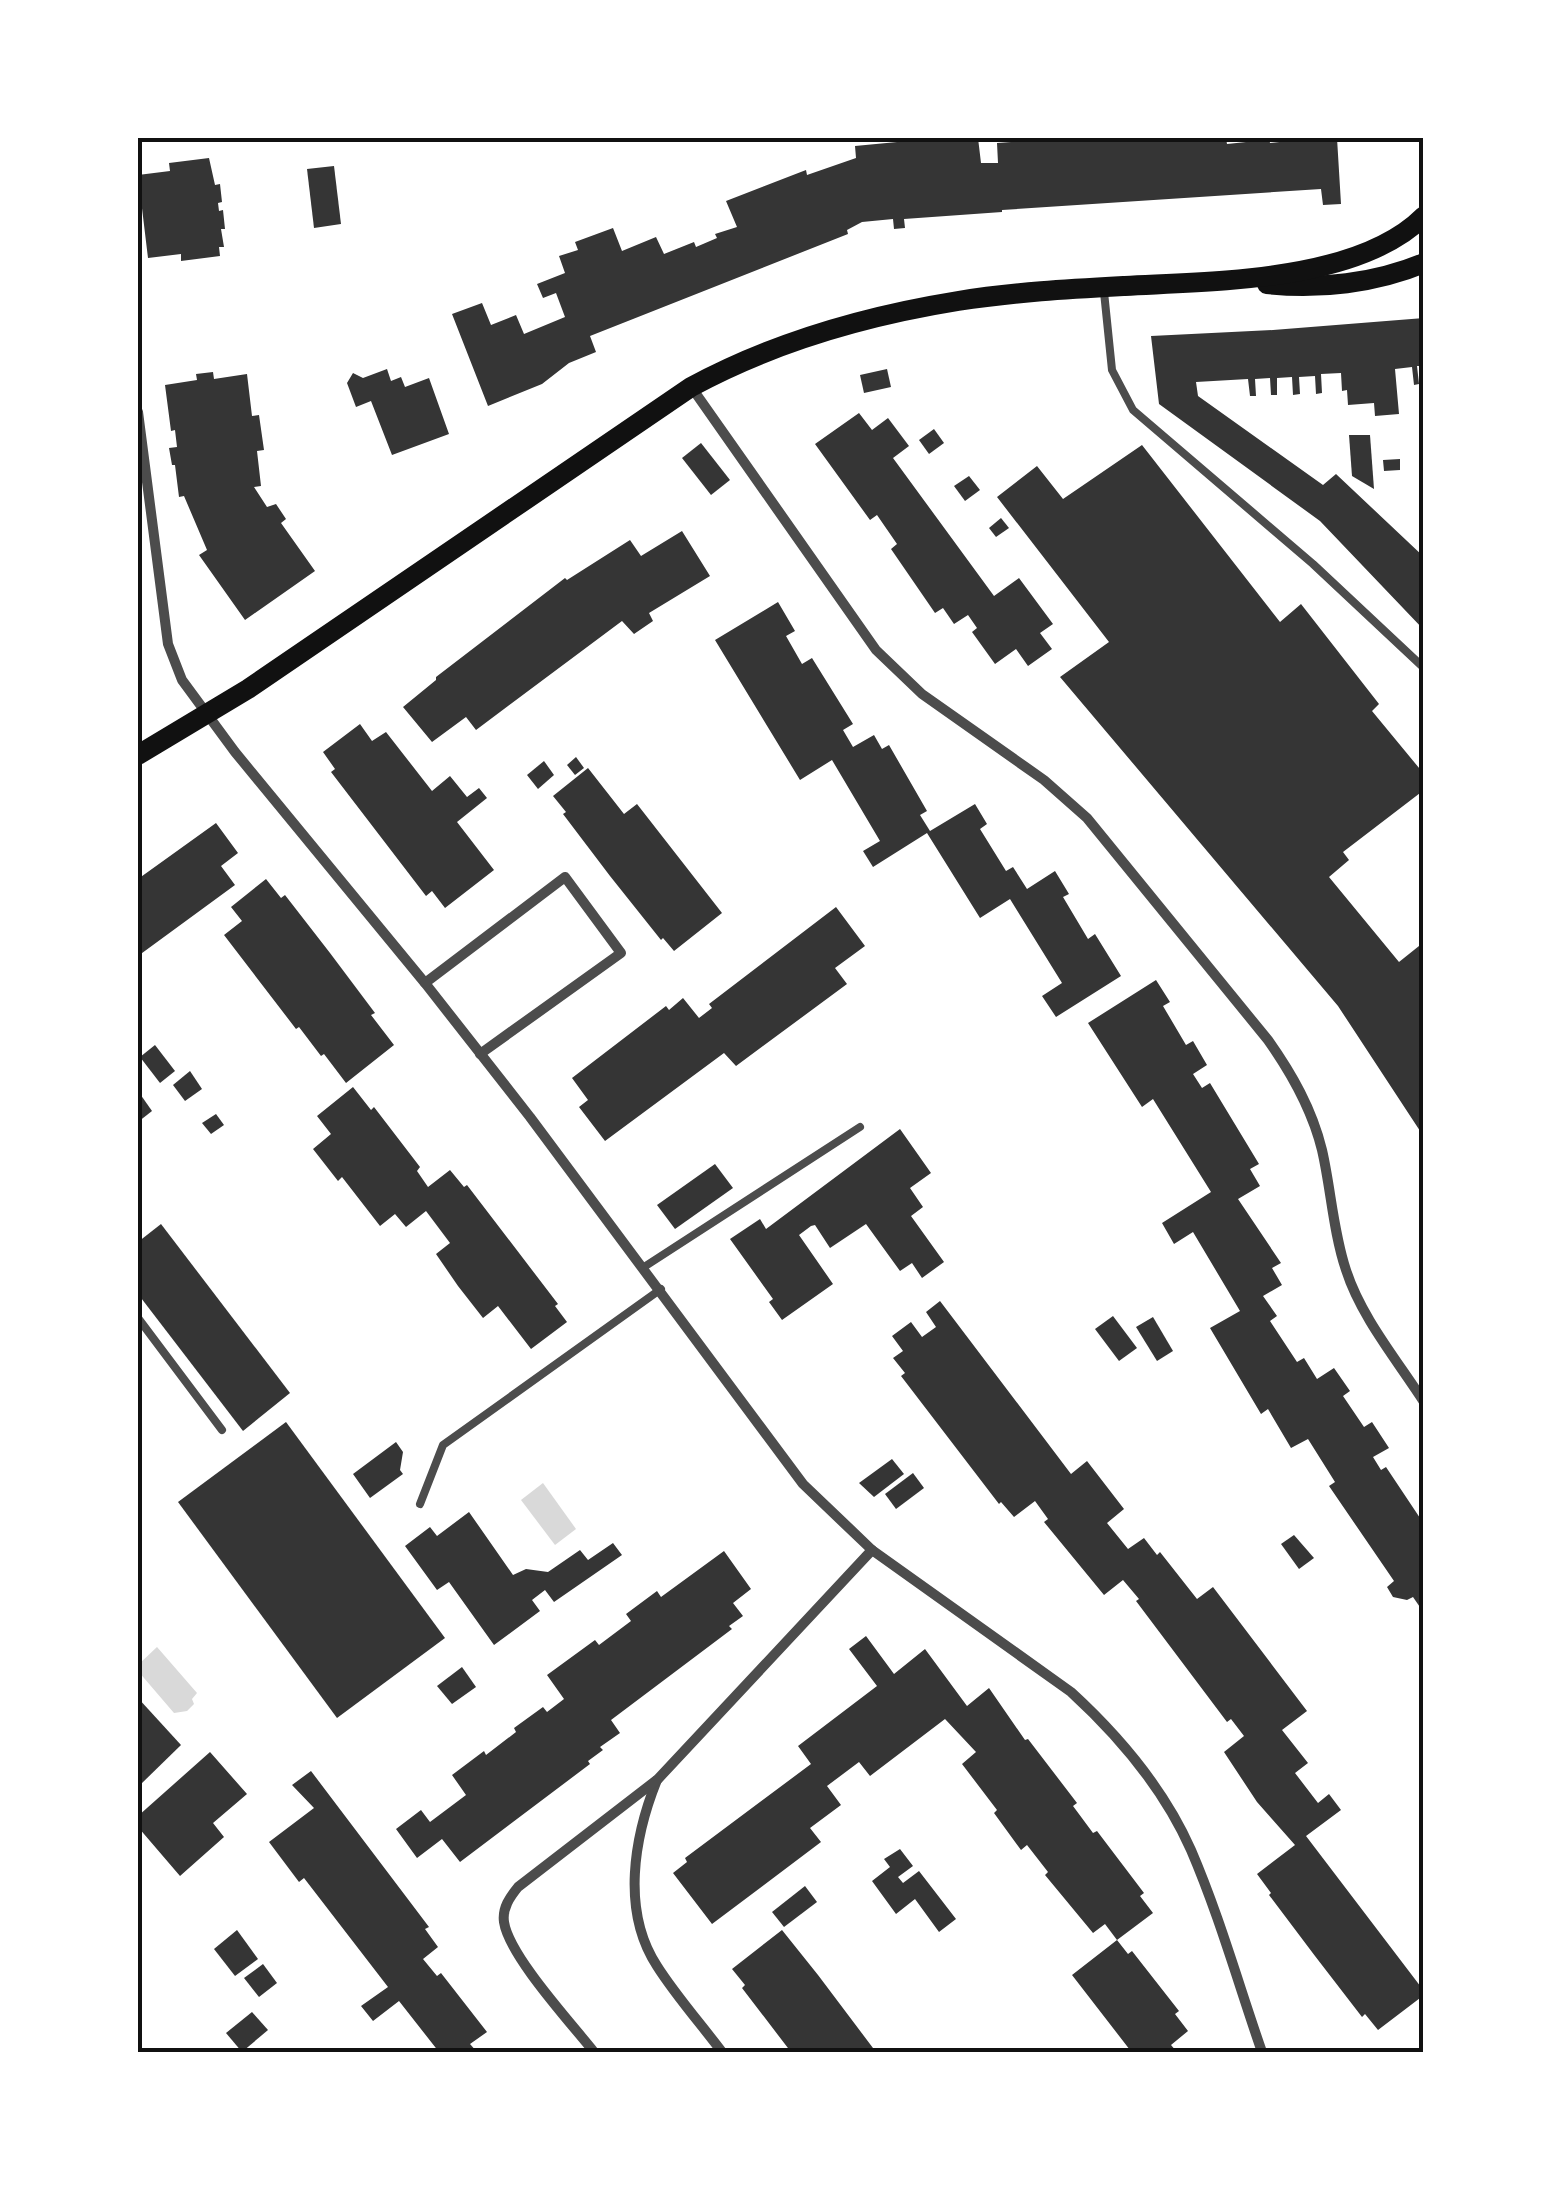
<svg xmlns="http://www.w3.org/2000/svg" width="1561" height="2190" font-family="Ubuntu,sans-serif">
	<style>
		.water { fill: #d9d9d9 }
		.building { fill: #353535 }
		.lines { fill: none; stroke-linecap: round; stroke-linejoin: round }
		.service { stroke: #4c4c4c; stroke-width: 8 }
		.minor { stroke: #4c4c4c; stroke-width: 10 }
		.secondary { stroke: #111; stroke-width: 20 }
		.neatline { fill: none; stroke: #111; stroke-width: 4 }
	</style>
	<rect width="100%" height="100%" fill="#fff"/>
	<g class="water">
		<polygon points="543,1483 576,1529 555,1545 521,1500"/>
		<polygon points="157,1647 197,1693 192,1699 194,1704 187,1711 174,1713 138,1671 138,1665"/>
	</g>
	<g class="building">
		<polygon points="918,138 978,138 981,163 998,163 997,143 1069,138 1226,138 1227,144 1246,142 1245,138 1269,138 1270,143 1289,141 1288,138 1309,138 1309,140 1337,138 1341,204 1323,205 1321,189 1002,210 1002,212 904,219 905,228 894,229 893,219 862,222 847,230 848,234 590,336 596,352 569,363 542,384 488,406 452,314 482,303 491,325 516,315 524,334 565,317 556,293 543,298 537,284 565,273 559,256 578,250 575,242 613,228 622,251 656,237 664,254 694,242 696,247 717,238 715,234 737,227 726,201 806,170 807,175 856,158 855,146 918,140"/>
		<polygon points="209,158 215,185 220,184 222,202 218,203 219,211 223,210 225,229 221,229 224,247 219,247 220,256 181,261 181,254 148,258 138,175 170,171 169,163"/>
		<polygon points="334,166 341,224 314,228 307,169"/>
		<polygon points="1424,318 1424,366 1417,366 1419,384 1414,385 1412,367 1395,369 1399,414 1375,416 1374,403 1348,405 1347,390 1342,391 1341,373 1321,374 1322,393 1316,394 1315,376 1299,377 1300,394 1293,395 1292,377 1277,378 1277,395 1271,395 1270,378 1255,379 1256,396 1250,396 1248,379 1196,382 1198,396 1323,485 1336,474 1424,557 1424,630 1320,521 1159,404 1151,336 1273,330"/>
		<polygon points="387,369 391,381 401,377 405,387 429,378 449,434 392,455 371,401 356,407 347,383 353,373 363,378"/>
		<polygon points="887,369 891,387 864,393 860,375"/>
		<polygon points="213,372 214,379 247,374 252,416 259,415 264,450 257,451 261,486 254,487 267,507 276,504 286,519 281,523 315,571 245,620 199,555 207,550 184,496 179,497 175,465 172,465 169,448 177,447 175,430 171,431 165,385 197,380 196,374"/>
		<polygon points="859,413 872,430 888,418 909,446 893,458 994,596 1019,578 1053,624 1040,633 1052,649 1028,666 1016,649 995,664 972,632 977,628 968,615 954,624 943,608 935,613 891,549 897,544 877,515 870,520 815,444"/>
		<polygon points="934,429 944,443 929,454 919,440"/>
		<polygon points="1349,435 1370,435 1374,489 1352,476"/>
		<polygon points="701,443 730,480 711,495 682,458"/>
		<polygon points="1142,445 1280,622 1301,604 1379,704 1372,711 1424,774 1424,790 1343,852 1349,860 1329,877 1399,962 1424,942 1424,1137 1338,1006 1060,677 1109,642 997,497 1037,466 1063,499"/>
		<polygon points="1400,459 1400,470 1384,471 1383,460"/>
		<polygon points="969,476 980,490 965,501 954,486"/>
		<polygon points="1001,518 1009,528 996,537 989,528"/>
		<polygon points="682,531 710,576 649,613 653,621 634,634 622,621 476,730 466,717 432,742 403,707 436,680 436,677 565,578 567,580 630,540 641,556"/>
		<polygon points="778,602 795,631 786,636 802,664 812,658 853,724 843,730 853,747 874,735 882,749 889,745 927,811 920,815 930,831 975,804 987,824 980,829 1006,871 1013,867 1027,889 1055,871 1069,894 1063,897 1088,939 1095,934 1121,976 1056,1017 1042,996 1062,983 1010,899 980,918 927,833 873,867 863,851 880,841 832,760 800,780 715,640"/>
		<polygon points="360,724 372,741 386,732 432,791 450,776 467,797 479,788 487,798 457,822 494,870 445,908 432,891 426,896 331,772 335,769 323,752"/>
		<polygon points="576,757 584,768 575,775 567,765"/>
		<polygon points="544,761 554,775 538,789 527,775"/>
		<polygon points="588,768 624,814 637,804 722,913 674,951 663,938 661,940 610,876 563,814 566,812 553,796"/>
		<polygon points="216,823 238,853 221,866 235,885 138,956 138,879"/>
		<polygon points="266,879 281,898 285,895 330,953 375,1013 371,1015 394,1045 346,1083 324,1054 321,1056 299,1027 296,1029 224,935 242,921 231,907"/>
		<polygon points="836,907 865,946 835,968 847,984 736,1066 724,1053 605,1141 579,1107 588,1100 572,1078 666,1006 669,1010 683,998 699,1018 712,1008 709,1004"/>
		<polygon points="1156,980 1170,1002 1163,1006 1186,1045 1193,1041 1207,1065 1193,1074 1202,1088 1210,1083 1259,1164 1250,1169 1260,1186 1238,1199 1281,1263 1272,1268 1282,1285 1263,1296 1277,1316 1270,1321 1297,1362 1304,1358 1317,1379 1334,1368 1350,1391 1343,1396 1364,1427 1372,1422 1389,1448 1373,1457 1381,1470 1386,1467 1424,1524 1424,1613 1413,1597 1407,1600 1393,1597 1387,1587 1394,1581 1329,1486 1335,1482 1308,1439 1291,1448 1268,1409 1261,1414 1210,1328 1240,1311 1193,1232 1174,1244 1162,1223 1211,1192 1153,1099 1142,1107 1088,1023"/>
		<polygon points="155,1045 175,1071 160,1083 140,1057"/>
		<polygon points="190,1071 202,1089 185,1101 173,1085"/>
		<polygon points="353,1087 371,1110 374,1107 420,1167 417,1171 428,1187 450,1170 464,1187 467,1185 558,1304 555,1306 567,1322 531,1349 498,1306 483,1318 458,1286 436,1254 450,1243 426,1211 406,1227 395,1214 380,1226 342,1177 338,1181 313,1149 331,1134 317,1116"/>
		<polygon points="138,1091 152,1111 138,1122"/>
		<polygon points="216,1114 224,1125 211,1134 202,1123"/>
		<polygon points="900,1129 931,1173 910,1188 923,1207 911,1216 944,1262 922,1278 912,1263 900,1271 866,1224 830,1248 815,1225 811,1226 799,1235 833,1284 782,1320 769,1302 773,1299 730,1239 760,1219 766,1229"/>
		<polygon points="715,1164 733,1188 675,1229 657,1205"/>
		<polygon points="161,1224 290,1393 243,1431 138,1294 138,1242"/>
		<polygon points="940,1301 1071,1474 1087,1461 1124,1509 1107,1523 1128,1549 1144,1538 1157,1555 1160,1552 1197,1599 1213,1587 1307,1711 1282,1730 1308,1763 1295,1773 1318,1803 1329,1794 1341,1810 1306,1836 1424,1991 1424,1995 1378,2030 1365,2014 1362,2017 1315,1956 1269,1895 1271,1893 1257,1874 1295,1845 1257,1802 1224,1752 1244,1736 1231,1719 1227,1722 1136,1601 1139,1599 1123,1580 1104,1595 1044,1522 1048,1519 1035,1501 1014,1517 1001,1502 999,1504 901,1376 905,1373 893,1358 903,1351 892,1336 911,1322 922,1337 936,1327 926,1312"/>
		<polygon points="1113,1316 1137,1348 1119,1361 1095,1329"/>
		<polygon points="1153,1317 1173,1351 1157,1361 1136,1327"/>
		<polygon points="286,1422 445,1638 337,1718 178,1502"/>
		<polygon points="396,1442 403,1452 400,1470 403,1474 370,1498 353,1474"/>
		<polygon points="892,1459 904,1474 874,1497 859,1483"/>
		<polygon points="913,1473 924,1488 896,1509 885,1494"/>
		<polygon points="469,1512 513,1575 526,1569 548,1572 580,1550 588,1560 613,1543 622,1555 554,1602 545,1590 532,1600 540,1611 494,1645 449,1582 437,1590 405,1546 430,1527 437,1536"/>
		<polygon points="1294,1535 1314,1558 1299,1569 1281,1544"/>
		<polygon points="724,1551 751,1589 733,1603 743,1616 729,1626 732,1629 611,1720 620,1733 600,1747 603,1750 588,1761 590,1764 460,1862 442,1839 417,1858 396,1829 421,1810 430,1822 466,1795 452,1775 484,1751 486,1755 516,1732 514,1728 543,1707 547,1712 564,1699 547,1675 595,1640 599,1645 631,1621 626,1614 657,1591 661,1597"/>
		<polygon points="866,1636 894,1674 925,1649 967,1706 989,1688 1025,1740 1028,1739 1077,1803 1073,1806 1093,1833 1097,1831 1144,1893 1140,1896 1153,1913 1117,1940 1105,1924 1093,1933 1045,1875 1048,1872 1027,1845 1021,1850 994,1813 997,1810 962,1764 976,1752 945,1719 870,1776 859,1762 827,1786 841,1805 810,1828 821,1842 712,1924 673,1873 687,1862 685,1858 811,1764 798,1746 877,1686 849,1649"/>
		<polygon points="462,1667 476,1687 452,1704 437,1686"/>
		<polygon points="138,1698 181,1745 140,1785 138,1782"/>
		<polygon points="210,1752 247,1794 213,1823 224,1837 180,1876 138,1827 138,1816"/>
		<polygon points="311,1771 429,1927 425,1929 438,1947 423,1959 437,1976 441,1973 487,2032 470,2044 477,2052 439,2052 399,2001 373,2021 361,2006 388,1987 304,1878 299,1882 269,1842 314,1808 292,1785"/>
		<polygon points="900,1849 913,1866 898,1877 903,1883 919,1871 956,1919 939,1932 915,1899 896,1914 872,1881 890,1867 884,1859"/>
		<polygon points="805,1886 817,1902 784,1927 772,1912"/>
		<polygon points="237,1930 258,1959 235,1976 214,1949"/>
		<polygon points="782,1930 818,1975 876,2052 791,2052 742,1988 745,1985 732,1969"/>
		<polygon points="1117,1940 1128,1954 1132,1951 1179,2011 1175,2014 1188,2031 1171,2045 1177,2052 1127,2052 1130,2050 1072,1975"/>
		<polygon points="263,1964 277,1983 259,1997 244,1978"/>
		<polygon points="252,2012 268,2030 242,2052 226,2033"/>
	</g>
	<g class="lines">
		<g class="service">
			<polyline points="1104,292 1112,370 1133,410 1313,564 1424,668"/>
			<polyline points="644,1267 860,1127"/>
			<polyline points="138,1318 222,1430"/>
			<polyline points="420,1504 443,1445 661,1289"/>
		</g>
		<g class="minor">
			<path d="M692 388 876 650 922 694 1044 780 1087 818 1268 1040C1292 1074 1312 1109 1322 1150 1331 1189 1333 1231 1346 1270 1361 1317 1397 1360 1424 1402"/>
			<path d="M138 412 168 644 182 680 235 752 425 983 530 1117 803 1484 872 1550 1071 1692C1119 1736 1164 1789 1191 1850 1219 1915 1239 1986 1262 2052"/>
			<polyline points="425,983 565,877 621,953 480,1054"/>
			<path d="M657 1780C634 1837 621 1911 657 1966 676 1996 701 2024 722 2052"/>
			<path d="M594 2052C572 2024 509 1956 504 1922 502 1908 510 1897 518 1887L658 1779 872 1550"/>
		</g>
		<g class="secondary">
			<path d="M1267 284C1318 290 1376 283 1424 263"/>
			<path d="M138 755 248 689 691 387C774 342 865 316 958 301 1014 292 1070 289 1125 286 1214 281 1358 282 1424 216"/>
		</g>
	</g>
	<rect width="1561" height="2190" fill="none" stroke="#ffffff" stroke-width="280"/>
	<rect x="140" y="140" width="1281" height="1910" class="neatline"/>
</svg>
